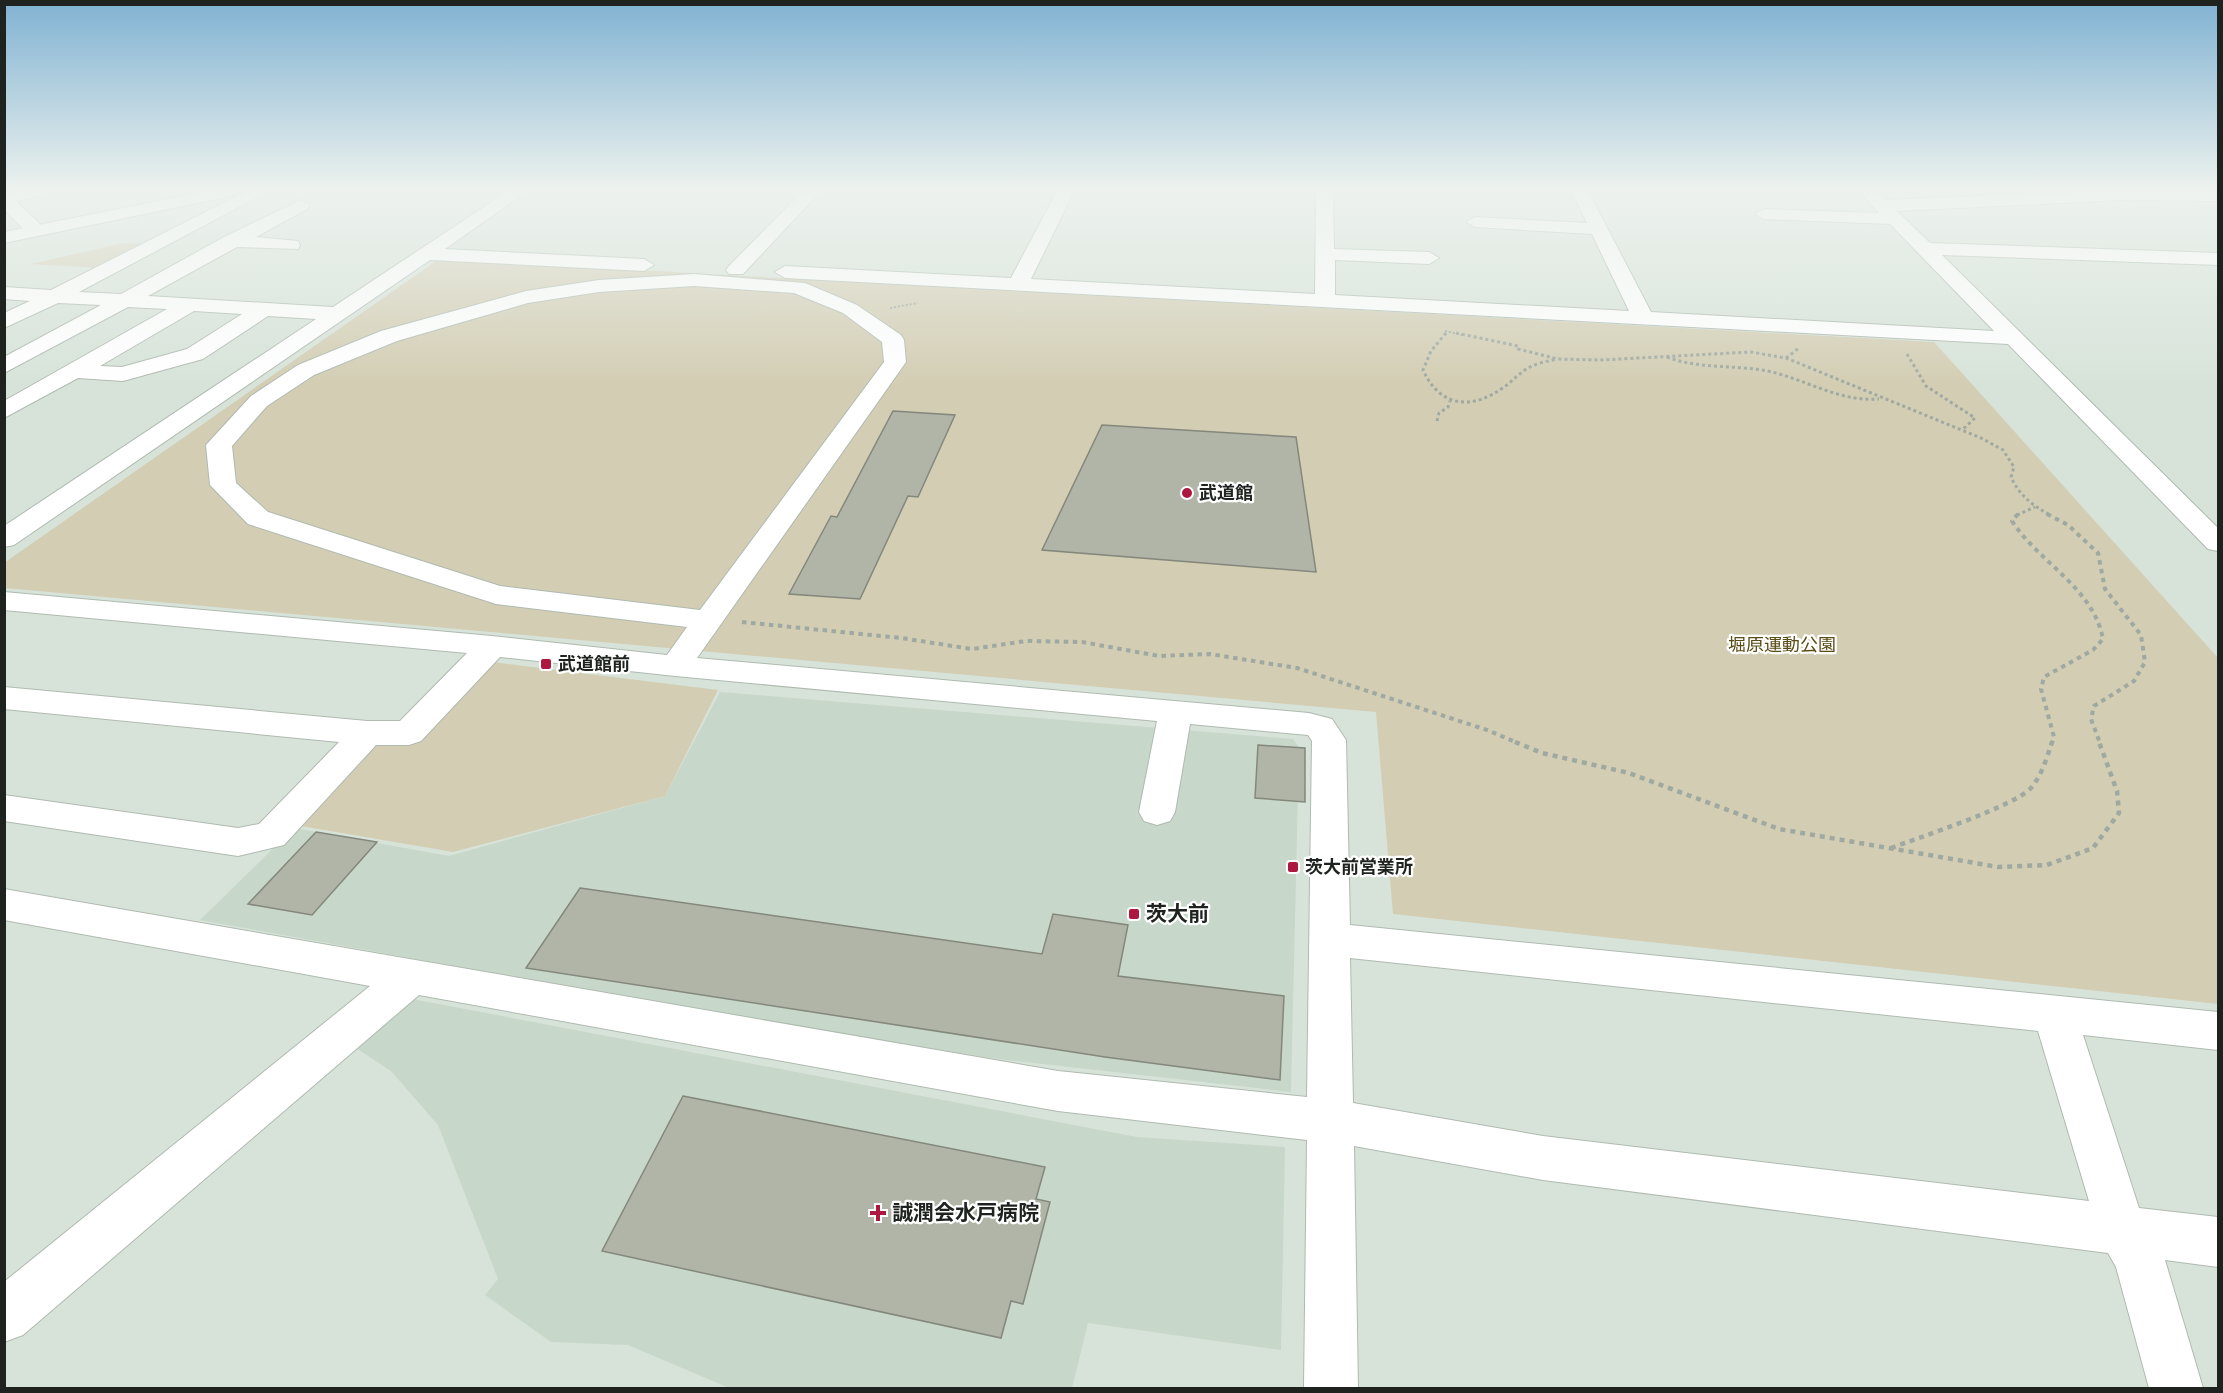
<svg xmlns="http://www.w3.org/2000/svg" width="2223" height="1393" font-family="'Nunito Sans','Noto Sans JP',sans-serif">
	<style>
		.built { fill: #c7d7c9 }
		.green { fill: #d3cdb3 }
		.building { fill: #b0b5a8; stroke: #84887c; stroke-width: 1.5 }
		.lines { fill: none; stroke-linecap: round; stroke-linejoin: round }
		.minor-casing { stroke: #afbab0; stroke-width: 2 }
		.major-casing { stroke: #afbab0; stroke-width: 2 }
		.path-far3 { stroke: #9fa9a1; stroke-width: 2; stroke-dasharray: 2 2; stroke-linecap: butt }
		.path-far2 { stroke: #9fa9a1; stroke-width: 3; stroke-dasharray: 3 3; stroke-linecap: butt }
		.path-far1 { stroke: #9fa9a1; stroke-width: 4; stroke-dasharray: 4.5 4.5; stroke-linecap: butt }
		.path { stroke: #9fa9a1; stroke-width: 4.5; stroke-dasharray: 5 5; stroke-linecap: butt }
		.minor { fill: #fff; fill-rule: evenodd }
		.major { fill: #fff; fill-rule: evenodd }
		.poi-dot { fill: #ad183f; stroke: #fff; stroke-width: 2 }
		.labels { text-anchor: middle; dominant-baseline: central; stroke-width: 4.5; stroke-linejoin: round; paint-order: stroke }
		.poi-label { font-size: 18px; font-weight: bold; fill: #1e231f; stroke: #fff; text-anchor: start }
		.park-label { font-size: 18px; fill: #594c15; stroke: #fff }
		.near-poi-label { font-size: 21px; font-weight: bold; fill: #1e231f; stroke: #fff; text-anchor: start }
	</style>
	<rect width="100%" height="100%" fill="#d7e3d9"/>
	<g class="built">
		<polygon points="720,692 1293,739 1299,747 1291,1092 990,1058 693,1009 200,920 294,828 449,856 665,796"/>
		<polygon points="402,997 1137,1137 1285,1147 1281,1350 1088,1323 1072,1388 729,1388 628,1345 551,1342 485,1295 498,1279 438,1125 391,1071 347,1042"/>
	</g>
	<g class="green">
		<polygon points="123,243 147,244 99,268 31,264"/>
		<polygon points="439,259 1934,342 2218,658 2218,1004 1393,914 1376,712 5,588 4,563"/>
		<polygon points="484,661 718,690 665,796 453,852 289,824 369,738 412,735"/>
	</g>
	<g class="building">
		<polygon points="893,411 955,415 918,497 908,496 860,599 789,594 831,516 837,517"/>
		<polygon points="1102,425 1296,437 1316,572 1042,550"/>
		<polygon points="1258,745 1305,748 1305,802 1255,798"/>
		<polygon points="316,832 377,842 312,915 248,904"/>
		<polygon points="580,888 1042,954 1053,914 1128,925 1118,976 1284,996 1280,1080 1105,1057 526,968"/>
		<polygon points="683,1096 1045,1167 1036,1199 1050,1202 1023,1304 1011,1301 1001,1338 602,1251"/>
	</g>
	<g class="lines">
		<defs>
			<g id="minor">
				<polygon points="17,191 47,191 44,195 16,201 43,227 45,231 43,235 29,235 4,209 4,194"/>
				<path d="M247 191H269L79 292 121 294 224 237 301 200 310 205 307 209 256 237 298 241 300 245 298 249 237 247 148 296 333 307 508 191H528L445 249 644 259 654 265 644 271 430 260 14 545 4 547V526L316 319 268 316 203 359 123 381 78 378 4 418V401L167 309 128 307 4 373V357L101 305 58 303 4 328V313L30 301 4 299V287L51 290ZM194 311 242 314 187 349 122 367 100 366Z"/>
				<polygon points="803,191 821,191 743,274 729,274 726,270 729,266"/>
				<polygon points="1057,191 1074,191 1031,279 1315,294 1316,191 1333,191 1334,249 1429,252 1439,258 1429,264 1335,260 1335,295 1629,311 1592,234 1475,227 1466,222 1475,217 1587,223 1571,191 1588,191 1651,312 1994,331 1890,224 1764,219 1755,214 1764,209 1879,213 1859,191 1877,191 1886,200 2100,191 2218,191 2218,201 2123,200 1897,211 1930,243 2218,253 2218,265 1942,255 2218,528 2218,551 2208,549 2008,344 785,278 775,272 785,266 1011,278"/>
				<path d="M694 274 805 283 857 305 901 335 904 340 906 362 697 658 1309 713 1332 719 1346 740 1350 925 2218 1012V1050L2083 1035 2139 1208 2218 1217V1267L2165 1260 2203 1388H2149L2116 1267 2108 1253 1543 1180 1354 1146 1358 1388H1304L1307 1140 1058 1111 419 995 23 1335 4 1342V1282L370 986 4 920V889L1058 1071 1307 1097 1312 741 1308 735 1190 724 1175 812 1170 821 1157 825 1144 821 1139 812 1157 721 675 676 500 657 421 741 409 745H376L284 845 238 856 4 821V795L238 828 259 824 339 742 4 709V687L367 721H400L467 653 4 610V592L492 636 667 655 687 627 496 604 248 524 210 485 206 445 251 396 298 365 381 331 526 291 599 280ZM694 286 794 293 843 313 882 342 884 362 700 610 500 586 268 512 236 483 232 446 267 406 314 375 397 341 528 303 599 292ZM1350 958 2038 1031 2089 1201 1543 1136 1353 1103Z"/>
			</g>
			<polygon id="major" points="207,191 240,191 231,196 4,243 4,232"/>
		</defs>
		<use href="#minor" class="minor-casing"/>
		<use href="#major" class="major-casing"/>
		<g class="path-far3">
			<polyline points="890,308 918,303"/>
			<polyline points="1445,331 1463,335"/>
			<polyline points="1445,335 1447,332"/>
		</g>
		<g class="path-far2">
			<path d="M1446 333 1431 351 1423 370C1440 407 1471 411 1504 387 1513 381 1520 372 1530 367 1538 363 1548 361 1557 359"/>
			<path d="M1456 333 1518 346V349L1558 359 1601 360 1751 352 1786 358 1981 438 2003 450 2014 467 2011 477C2019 495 2033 506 2050 515"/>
			<polyline points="1907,354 1926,386 1975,418 1962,430"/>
			<path d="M1667 357C1701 370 1737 364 1772 372 1809 381 1840 402 1879 399"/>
			<polyline points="1786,358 1799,348"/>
			<polyline points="1437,421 1439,413 1448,407 1450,401"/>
			<polyline points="2017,515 2035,507"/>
		</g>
		<g class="path-far1">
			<path d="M2018 514 2012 521C2039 563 2093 587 2103 639L2093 650 2044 677 2041 689 2054 737 2052 743"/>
			<polyline points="2047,514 2068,525 2098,553 2105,589 2141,635 2145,662 2134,681 2094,706 2091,719 2100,743"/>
			<polyline points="742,622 901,638 972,649 1026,641 1082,642 1159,656 1210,654 1297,668 1487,730 1518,743"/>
		</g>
		<g class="path">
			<polyline points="1515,742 1542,753 1629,773 1779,829 1998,867 2047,865 2093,848 2119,813 2117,791 2099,742"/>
			<path d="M1891 848C1918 838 2015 806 2031 788 2042 775 2047 757 2052 742"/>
		</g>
		<use href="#minor" class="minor"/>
		<use href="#major" class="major"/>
	</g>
	<linearGradient id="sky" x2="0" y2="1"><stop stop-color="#80b2d2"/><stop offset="0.49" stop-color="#edf2ee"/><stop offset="1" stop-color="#edf2ee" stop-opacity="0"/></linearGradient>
	<rect width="2223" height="386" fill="url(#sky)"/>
	<g class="poi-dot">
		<circle cx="1187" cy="493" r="6"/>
		<rect x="540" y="658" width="12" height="12" rx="3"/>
		<rect x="1287" y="861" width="12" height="12" rx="3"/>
		<rect x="1128" y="908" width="12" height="12" rx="3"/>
		<path d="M875 1204h6v6h6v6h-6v6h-6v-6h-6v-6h6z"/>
	</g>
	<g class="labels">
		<g class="poi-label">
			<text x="1199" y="493">武道館</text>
			<text x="558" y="664">武道館前</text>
			<text x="1305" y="867">茨大前営業所</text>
		</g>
		<g class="park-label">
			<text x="1782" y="645">堀原運動公園</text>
		</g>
		<g class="near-poi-label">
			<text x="1146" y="914">茨大前</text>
			<text x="892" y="1213">誠潤会水戸病院</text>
		</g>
	</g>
	<rect width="2223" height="1393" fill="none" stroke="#1e231f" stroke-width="12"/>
</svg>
